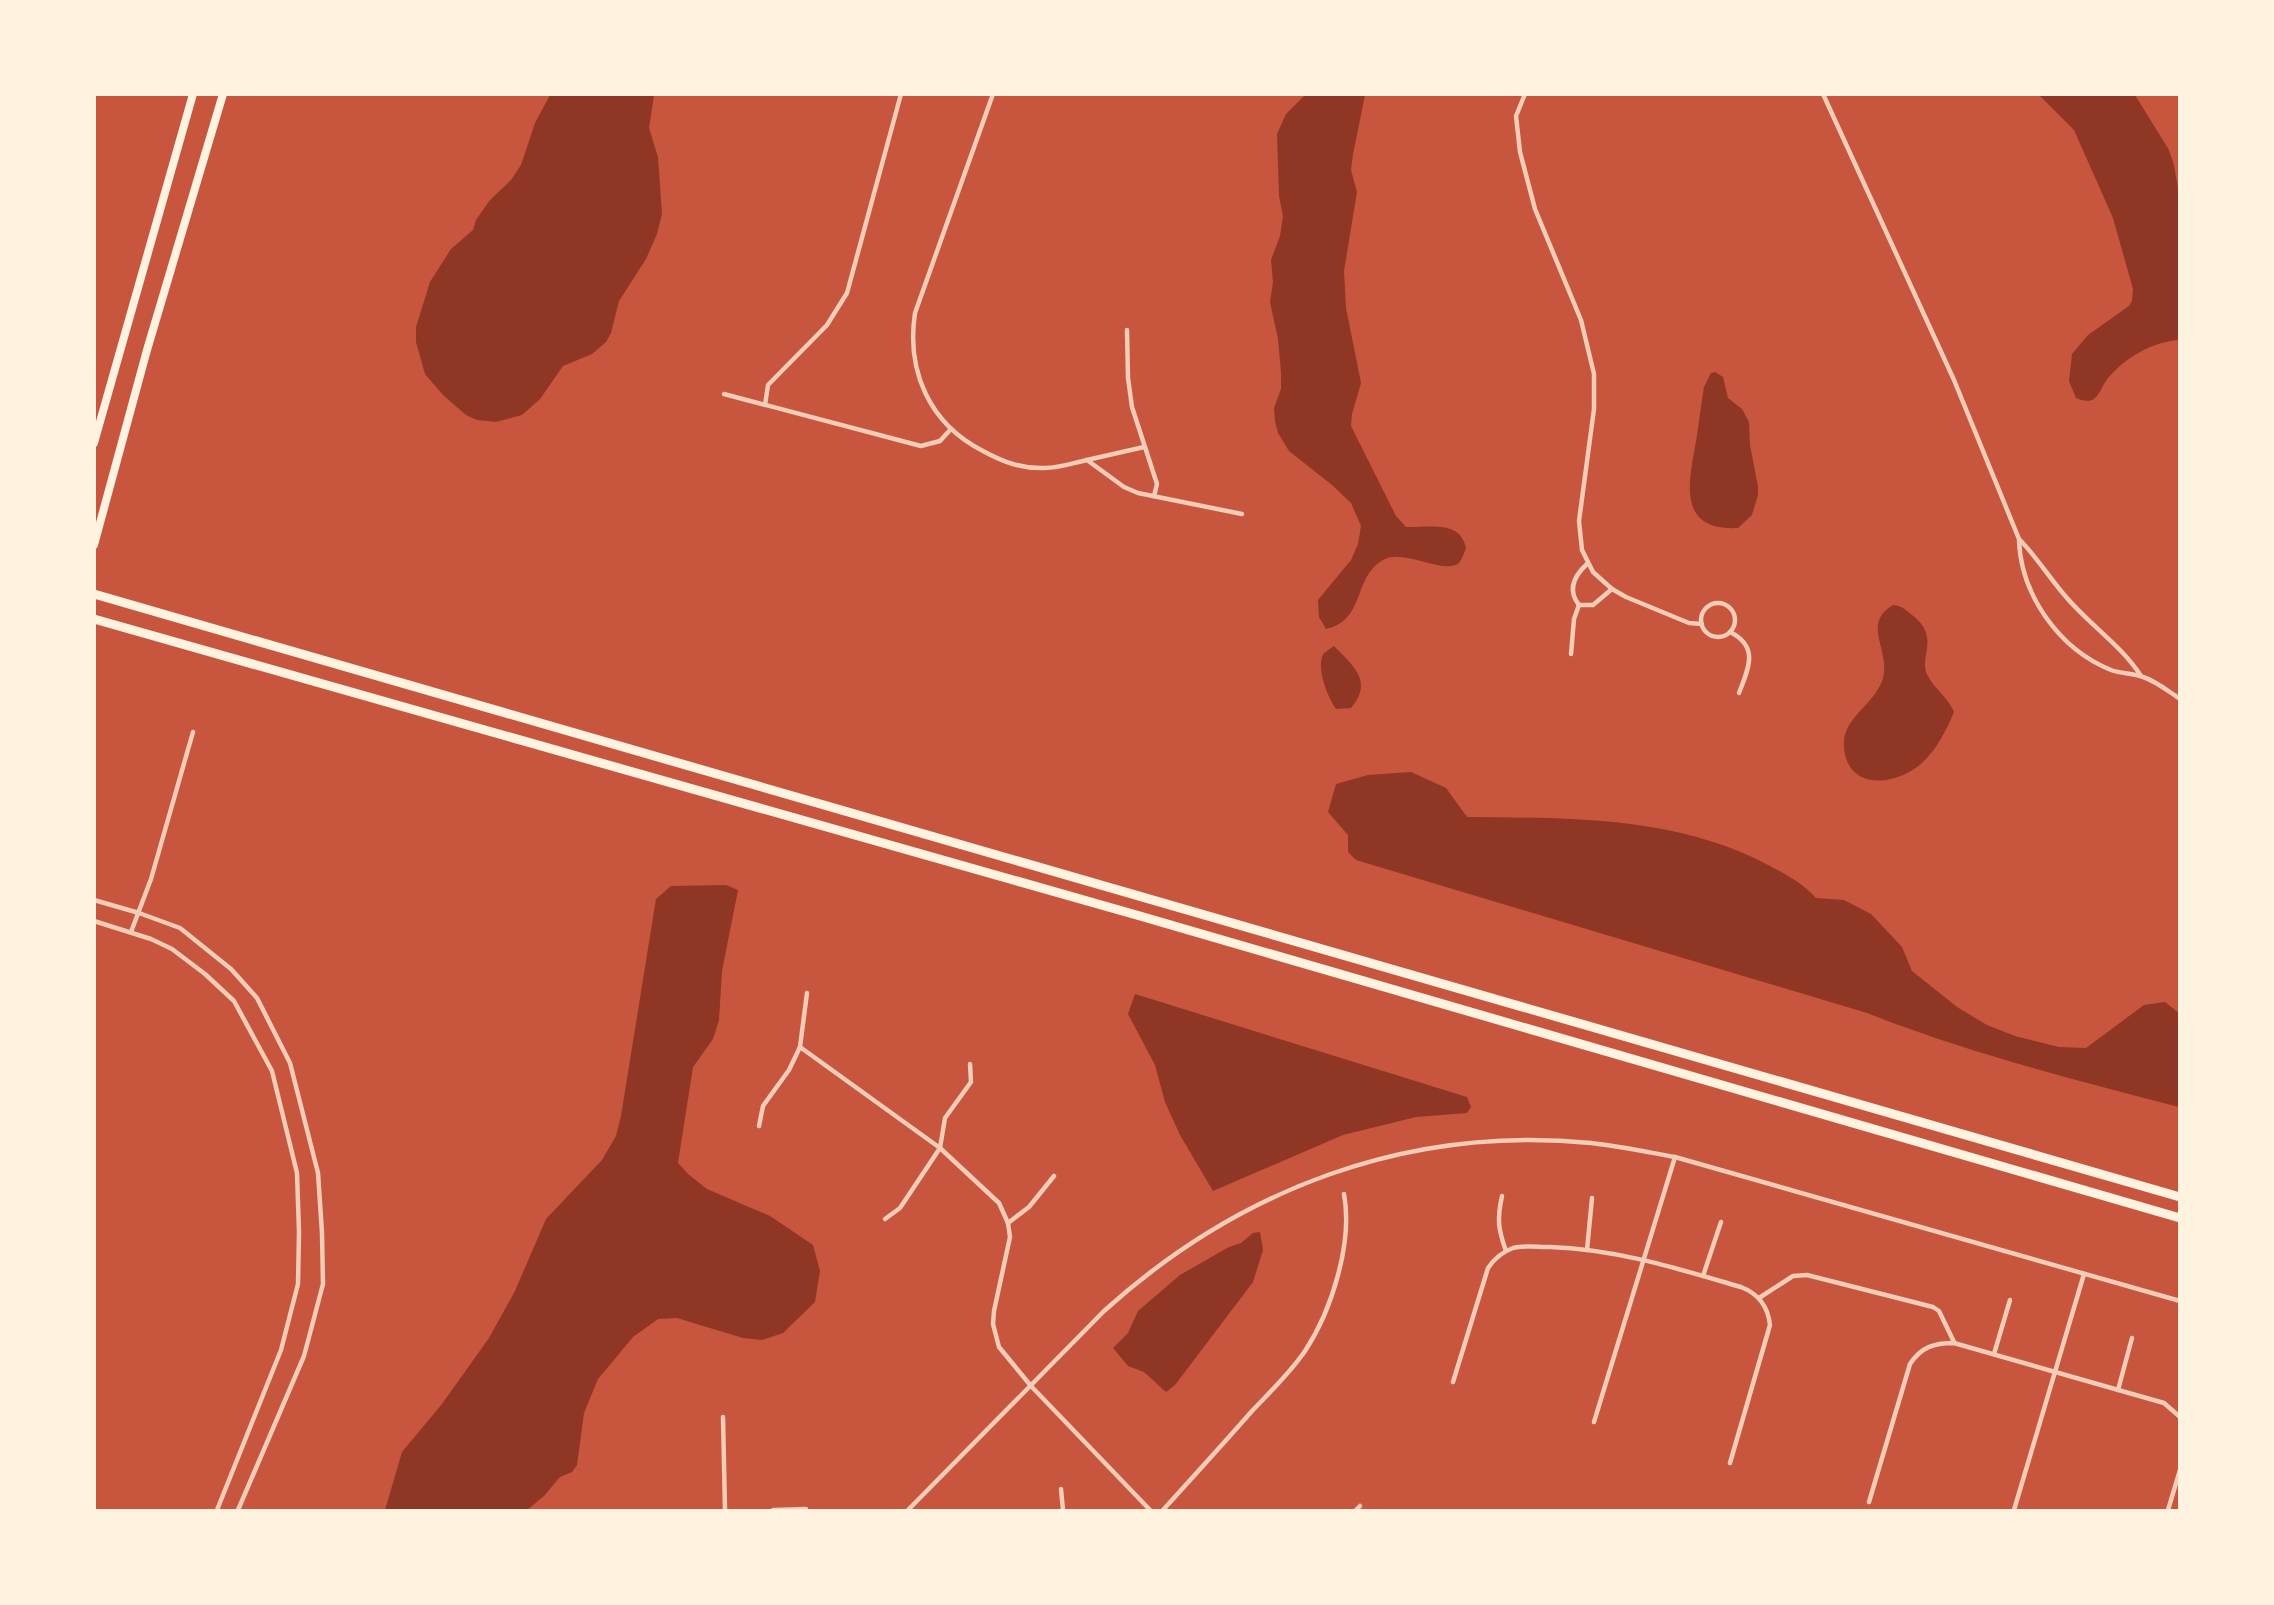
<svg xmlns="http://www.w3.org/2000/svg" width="2274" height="1605" font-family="'Asap Condensed',sans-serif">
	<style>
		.water { fill: #8f3625 }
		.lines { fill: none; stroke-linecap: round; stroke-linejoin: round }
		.minor { stroke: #f1ccb7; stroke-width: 4.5 }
		.primary { stroke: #fff3e0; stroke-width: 8 }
		.motorway { stroke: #fff3e0; stroke-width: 9 }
	</style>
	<rect width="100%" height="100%" fill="#c8553d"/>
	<g class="water">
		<polygon points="550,95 654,95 649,128 658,157 662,214 657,234 646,259 619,301 611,333 606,342 592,354 563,366 540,399 522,415 496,422 477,420 466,415 443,395 425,374 416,342 416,327 430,282 451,249 473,230 476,220 490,200 511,180 521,165 535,123"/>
		<path d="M1305 95H1365L1353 154 1351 170 1357 192 1344 271 1346 308 1361 383 1352 414 1351 426 1396 516 1406 527C1428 528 1460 519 1466 548 1464 553 1462 559 1459 563 1444 575 1405 549 1385 559 1352 575 1367 620 1326 629L1319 617 1318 600 1351 560 1358 544 1361 526 1351 503 1332 485 1289 451 1278 433 1275 421 1274 408 1281 389V372L1278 339 1270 302 1273 282 1271 260 1280 236 1283 216 1279 196 1277 134 1286 114Z"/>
		<path d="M2039 95H2135L2169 150 2174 165 2180 200 2179 340C2152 342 2126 357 2108 378 2103 384 2099 397 2092 400 2086 402 2081 400 2076 398L2069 381 2072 354 2088 335 2129 306 2132 301 2133 289 2113 218 2074 130Z"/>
		<path d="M1715 372 1723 377 1728 398 1742 409 1749 422 1750 445 1758 487V495L1752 515 1738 528C1676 531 1689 482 1696 441 1699 423 1701 405 1704 387L1711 373Z"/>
		<path d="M1893 605C1902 606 1906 610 1912 615 1942 638 1917 657 1928 676 1935 690 1948 697 1954 712 1947 729 1937 749 1923 762 1898 786 1847 792 1844 747 1841 716 1880 703 1884 673 1887 646 1863 623 1893 605Z"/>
		<path d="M1334 646C1353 666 1374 681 1351 708L1336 709C1328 698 1315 666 1324 653 1326 652 1332 647 1334 646Z"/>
		<path d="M1411 772 1446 788 1467 817C1568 818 1676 816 1768 865 1787 875 1801 882 1816 898L1844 900 1871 914 1902 947 1912 971 1957 1007 1987 1025 2015 1036 2059 1047 2086 1048 2144 1005 2165 1002 2179 1013V1107C2074 1080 1969 1053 1867 1013L1356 860 1348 852V835L1328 812 1336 784 1368 775Z"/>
		<polygon points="726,885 738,890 722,971 719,1020 713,1039 693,1067 678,1163 688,1174 707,1189 770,1216 813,1245 820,1271 815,1302 783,1333 762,1340 743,1338 677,1318 658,1319 633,1337 598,1379 584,1413 577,1465 572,1472 560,1477 544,1496 527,1510 385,1510 402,1452 442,1404 489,1338 515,1291 546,1219 602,1160 616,1136 621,1116 656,899 671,886"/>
		<polygon points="1135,994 1467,1097 1471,1107 1467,1113 1416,1117 1343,1135 1213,1191 1180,1135 1165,1102 1155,1065 1128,1014"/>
		<polygon points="1260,1232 1263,1250 1253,1282 1175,1385 1166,1392 1144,1372 1128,1366 1113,1348 1128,1333 1138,1311 1180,1275 1229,1247 1241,1243 1253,1233"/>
	</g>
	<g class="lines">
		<g class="minor">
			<path d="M993 94 915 313C906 372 930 424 983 451 1003 462 1022 469 1045 468 1059 468 1073 463 1087 460L1124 487 1138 493 1242 514"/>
			<polyline points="1525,94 1516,116 1520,152 1535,209 1581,320 1594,374 1594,409 1579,521 1582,550 1593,572 1612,589 1626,597 1689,623 1702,624"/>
			<path d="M1823 94 1954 380 2019 539C2037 557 2050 579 2067 598 2090 625 2121 645 2141 676"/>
			<polyline points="1127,330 1128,378 1132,407 1157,484 1154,496"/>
			<polyline points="724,394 921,446 940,441 950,430"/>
			<polyline points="765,405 768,385 827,325 847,293 901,94"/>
			<polyline points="1087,460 1144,447"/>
			<path d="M2019 540C2021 595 2059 649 2111 670 2122 674 2133 673 2143 677 2156 681 2168 691 2180 699"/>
			<path d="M1587 564C1574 576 1567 590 1579 605H1593L1612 589"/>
			<circle cx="1718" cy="620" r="17"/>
			<path d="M1730 632C1760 647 1748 669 1739 693"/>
			<polyline points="1571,654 1574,619 1579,605"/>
			<polyline points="94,900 139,913 180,928 231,969 257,998 290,1063 318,1173 322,1233 323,1284 304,1356 238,1510"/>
			<polyline points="94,921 151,939 172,949 205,974 234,1001 272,1071 297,1173 299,1232 298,1284 281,1350 217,1510"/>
			<polyline points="131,932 151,879 193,732"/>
			<polyline points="800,1047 940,1148 999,1203 1008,1223 1010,1237 994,1311 993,1324 999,1347 1031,1386 1150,1510"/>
			<polyline points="759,1126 763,1106 789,1070 800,1047 807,993"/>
			<path d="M1502 1196C1497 1219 1498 1229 1506 1251"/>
			<polyline points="885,1219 900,1208 940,1148 945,1118 971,1082 970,1064"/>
			<polyline points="1008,1223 1029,1207 1054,1176"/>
			<polyline points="1587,1250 1592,1198"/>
			<polyline points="1703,1276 1721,1222"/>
			<polyline points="1759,1298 1793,1276 1807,1275 1933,1307 1939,1311 1954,1342"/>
			<polyline points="1994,1354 2010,1300"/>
			<path d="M1453 1382 1488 1268C1494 1259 1502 1252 1513 1248 1524 1245 1538 1247 1550 1247 1616 1249 1679 1269 1741 1287 1759 1294 1768 1306 1770 1325L1730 1463"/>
			<polyline points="2118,1390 2132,1338"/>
			<polyline points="723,1417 725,1510"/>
			<polyline points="1594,1422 1675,1157"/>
			<polyline points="1061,1489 1063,1510"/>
			<path d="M1869 1502 1910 1364C1921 1347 1934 1343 1954 1343L2164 1403 2180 1417"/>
			<polyline points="773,1510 806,1509"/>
			<path d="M908 1510 1104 1311C1239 1189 1407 1125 1591 1143 1619 1146 1647 1152 1675 1157L2180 1301"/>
			<path d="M1163 1510C1193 1477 1223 1444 1252 1411 1270 1392 1290 1373 1305 1351 1332 1310 1353 1242 1344 1194"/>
			<polyline points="1356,1510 1360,1506"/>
			<polyline points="2014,1510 2084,1274"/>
			<polyline points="2168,1510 2180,1470"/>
		</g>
		<g class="primary">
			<polyline points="94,443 193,94"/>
			<polyline points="94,545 147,350 223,94"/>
		</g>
		<g class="motorway">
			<polyline points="94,594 2180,1197"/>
			<polyline points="94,619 1140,916 2180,1218"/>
		</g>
	</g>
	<rect width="2274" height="1605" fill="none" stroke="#fff3e0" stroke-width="192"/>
</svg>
